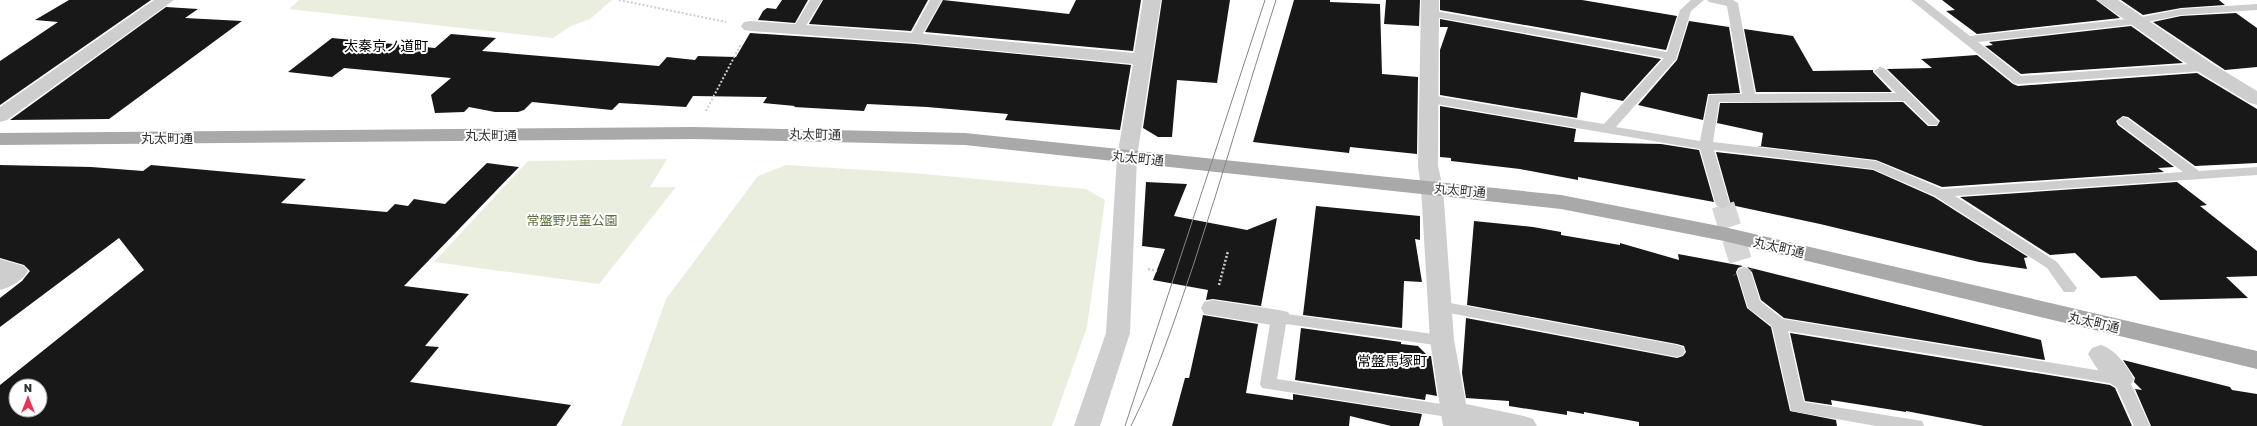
<svg xmlns="http://www.w3.org/2000/svg" width="2257" height="426" font-family="'Golos Text','Noto Sans JP',sans-serif">
	<style>
		.green { fill: #e9eedf }
		.building { fill: #181818; fill-rule: evenodd }
		.lines { fill: none; stroke-linecap: round; stroke-linejoin: round }
		.pedestrian-tunnel { stroke: #d6d6d6; stroke-width: 23; stroke-dasharray: 23 12; stroke-linecap: butt }
		.path-far1 { stroke: #cecece; stroke-width: 2; stroke-dasharray: 2 2; stroke-linecap: butt }
		.path { stroke: #cecece; stroke-width: 2.5; stroke-dasharray: 2 2; stroke-linecap: butt }
		.service { fill: #cecece; fill-rule: evenodd }
		.minor { fill: #cecece; fill-rule: evenodd }
		.primary { fill: #a9a9a9; fill-rule: evenodd }
		.tram { stroke: #868686; stroke-width: 1 }
		.labels { text-anchor: middle; dominant-baseline: central; stroke-width: 4; stroke-linejoin: round; paint-order: stroke }
		.street-label { font-size: 13px; fill: #313131; stroke: #fff }
		.park-label { font-size: 13px; fill: #5a6f3d; stroke: #fff }
		.neighbourhood-label { font-size: 14px; fill: #000; stroke: #fff }
	</style>
	<rect width="100%" height="100%" fill="#fff"/>
	<g class="green">
		<polygon points="299,0 612,0 590,19 571,26 553,38 289,9"/>
		<polygon points="667,159 650,187 676,187 599,284 434,262 528,161"/>
		<polygon points="786,165 913,173 1086,189 1105,200 1087,327 1052,426 621,426 666,299 758,176"/>
	</g>
	<g class="building">
		<polygon points="69,0 151,0 0,105 0,61 58,22 35,20"/>
		<polygon points="782,0 808,0 795,23 758,20 763,11 767,8 776,9"/>
		<polygon points="823,0 928,0 911,31 809,24"/>
		<polygon points="943,0 1069,14 1076,0 1141,0 1133,51 925,32"/>
		<polygon points="1162,0 1230,0 1217,83 1177,80 1172,137 1158,137 1143,128"/>
		<polygon points="1294,0 1330,0 1330,2 1380,4 1382,74 1418,77 1417,154 1350,147 1349,153 1253,142"/>
		<polygon points="1386,0 1420,0 1419,26 1384,24"/>
		<polygon points="1440,0 1582,0 1677,16 1666,50 1440,10"/>
		<polygon points="1942,0 2096,0 2120,18 1977,34 1946,11 1955,10"/>
		<polygon points="2121,0 2219,0 2225,5 2181,8 2143,15"/>
		<polygon points="166,7 198,9 185,18 242,21 109,119 10,120"/>
		<polygon points="2236,13 2257,28 2257,67 2225,70 2153,22 2181,16"/>
		<polygon points="1440,19 1661,59 1623,101 1581,92 1577,118 1440,95 1440,50 1448,27 1440,27"/>
		<polygon points="1689,21 1729,27 1740,93 1708,94 1703,120 1638,105 1677,60"/>
		<polygon points="2131,26 2183,63 2021,74 1985,46 1993,45 1989,42"/>
		<polygon points="1744,29 1793,36 1813,71 1873,70 1873,72 1892,92 1756,92"/>
		<polygon points="750,33 915,44 1131,65 1120,130 1005,120 1008,114 927,107 867,104 864,111 794,107 795,106 763,103 767,97 693,96 686,107 619,103 612,110 532,102 524,110 518,112 495,112 469,107 464,112 435,113 431,95 451,78 344,68 332,77 288,72 332,38 435,48 451,34 496,38 482,51 659,66 667,57 695,60 698,56 736,57"/>
		<polygon points="1977,55 2013,84 2018,86 2197,73 2257,109 2257,163 2195,166 2128,117 2123,116 2116,121 2118,125 2174,167 2158,168 2164,172 1942,187 1876,160 1757,146 1761,146 1763,133 1717,123 1720,103 1903,102 1928,126 1937,126 1940,121 1887,69 1932,68 1921,59"/>
		<polygon points="1440,106 1576,129 1574,142 1661,144 1699,150 1714,202 1578,177 1578,180 1520,169 1451,161 1451,158 1440,157"/>
		<polygon points="1716,152 1873,170 1934,197 2028,257 2024,258 2027,269 1979,262 1820,224 1731,205"/>
		<path d="M487 163 519 167 404 286 469 294 425 346 439 347 410 382 571 405 556 426H0V385L144 270 119 238 0 327V298L22 281 30 271 24 265 0 258V165L91 167 143 171 151 165 306 179 281 203 387 212 395 204 408 206 414 199 445 204ZM16 386H40V410H16Z"/>
		<polygon points="1146,182 1187,184 1174,216 1247,230 1277,218 1261,306 1213,299 1206,300 1208,290 1153,280 1165,249 1142,246"/>
		<polygon points="2177,182 2207,205 2200,206 2257,251 2257,276 2226,277 2248,298 2160,300 2136,276 2101,278 2075,253 2050,255 1960,197"/>
		<polygon points="1316,206 1420,216 1420,240 1415,239 1422,282 1404,281 1402,328 1303,315"/>
		<polygon points="1474,221 1533,227 1561,232 1561,235 1620,245 1620,243 1679,260 1678,254 1743,266 1738,268 1736,272 1747,308 1771,327 1790,411 1836,420 1837,426 1639,426 1639,422 1584,412 1584,414 1567,411 1567,415 1509,406 1509,401 1466,398 1462,373 1466,318 1677,358 1683,356 1686,352 1684,346 1677,344 1467,305"/>
		<polygon points="1747,267 2041,340 2045,360 1784,318 1761,300 1752,272"/>
		<polygon points="1203,315 1258,324 1246,393 1293,400 1293,394 1422,414 1419,426 1391,426 1350,416 1349,426 1172,426 1185,378 1189,378"/>
		<polygon points="1301,328 1401,342 1401,344 1418,346 1428,356 1431,356 1437,396 1426,394 1425,400 1295,380"/>
		<polygon points="1790,333 2110,385 2115,388 2132,426 1984,426 1906,411 1906,412 1831,400 1832,405 1805,401"/>
		<polygon points="2123,360 2230,387 2232,390 2257,394 2257,426 2151,426 2135,389 2142,390 2134,382 2135,378"/>
	</g>
	<g class="lines">
		<polyline class="pedestrian-tunnel" points="1723,205 1744,272"/>
		<g class="path-far1">
			<polyline points="619,0 726,22"/>
			<polyline points="706,111 741,44"/>
		</g>
		<g class="path">
			<polyline points="1148,269 1157,271"/>
			<polyline points="1219,285 1228,251"/>
		</g>
		<g class="service">
			<polygon points="810,0 822,0 802,32 794,32 792,30"/>
			<polygon points="930,0 942,0 919,40 911,40 909,38"/>
			<polygon points="1691,0 1704,0 1691,11 1676,59 1616,127 1700,141 1709,95 1742,94 1727,6 1709,2 1707,0 1733,0 1738,3 1755,94 1896,93 1874,71 1880,67 1884,68 1939,122 1937,125 1929,125 1904,101 1719,102 1713,142 1876,161 1942,189 2183,172 2119,124 2117,121 2123,117 2127,118 2199,171 2257,167 2257,175 1955,196 2057,262 2077,288 2074,292 2064,292 2047,268 1935,196 1873,169 1714,150 1730,205 1723,209 1716,205 1700,149 1430,103 1424,99 1430,95 1604,124 1664,58 1430,16 1424,13 1430,10 1667,52 1680,10"/>
			<polygon points="1911,0 1924,0 1970,36 2137,18 2181,9 2257,4 2257,10 2181,15 2137,24 1978,42 2021,76 2204,63 2210,67 2204,71 2018,84 2014,83"/>
			<polygon points="1744,267 1749,269 1751,272 1760,301 1783,319 2127,375 2150,426 2134,426 2115,384 1788,331 1804,402 1916,420 1922,421 1924,426 1876,426 1791,411 1772,326 1748,308 1737,272 1739,269"/>
			<polygon points="1439,301 1677,345 1683,347 1685,351 1683,355 1677,357 1434,310 1431,306 1434,302"/>
			<polygon points="1279,313 1448,336 1450,340 1448,344 1442,346 1286,324 1277,379 1454,406 1460,408 1462,412 1460,416 1454,418 1262,388 1260,384 1271,318 1274,314"/>
		</g>
		<g class="minor">
			<polygon points="154,0 174,0 7,120 0,122 0,107"/>
			<polygon points="1143,0 1161,0 1137,157 1130,333 1100,426 1074,426 1106,333 1117,157 1133,64 915,43 750,31 744,30 741,26 744,22 750,21 915,33 1134,53"/>
			<polygon points="1421,0 1439,0 1438,166 1443,188 1454,340 1466,404 1524,416 1533,419 1537,426 1443,426 1430,340 1421,188 1418,166"/>
			<polygon points="2097,0 2118,0 2211,63 2257,91 2257,105 2250,103 2197,71"/>
			<path d="M0 259 24 266 28 271C22 281 11 287 0 290Z"/>
			<polygon points="1213,300 1279,310 1288,312 1291,318 1288,324 1279,326 1204,314 1201,308 1204,302"/>
			<path d="M2101 345C2115 349 2127 366 2134 379L2130 386C2127 386 2123 388 2121 388 2108 388 2094 364 2088 354L2092 348Z"/>
		</g>
		<polygon class="primary" points="694,127 965,133 1561,195 1724,227 2257,351 2257,369 1724,241 1561,209 965,145 694,139 0,145 0,133"/>
		<g class="tram">
			<polyline points="1125,426 1265,0"/>
			<path d="M1131 426C1158 372 1175 319 1194 263 1223 175 1248 87 1276 0"/>
		</g>
	</g>
	<g class="labels">
		<g class="street-label">
			<text transform="translate(815 134) rotate(1)">丸太町通</text>
			<text x="491" y="135">丸太町通</text>
			<text x="167" y="138">丸太町通</text>
			<text transform="translate(1138 158) rotate(6)">丸太町通</text>
			<text transform="translate(1460 190) rotate(5)">丸太町通</text>
			<text transform="translate(1779 247) rotate(13)">丸太町通</text>
			<text transform="translate(2094 322) rotate(13)">丸太町通</text>
		</g>
		<g class="park-label">
			<text x="572" y="220">常盤野児童公園</text>
		</g>
		<g class="neighbourhood-label">
			<text x="386" y="45">太秦京ノ道町</text>
			<text x="1392" y="360">常盤馬塚町</text>
		</g>
	</g>
	<g transform="translate(28 398)"><circle r="19" fill="#ffffff" stroke="#adadad"/>
	<path d="M0-3L7 15L0 10L-7 15Z" fill="#e93354"/>
	<text y="-6" font-size="11" font-weight="bold" text-anchor="middle" fill="#313131">N</text>
	</g>
</svg>
